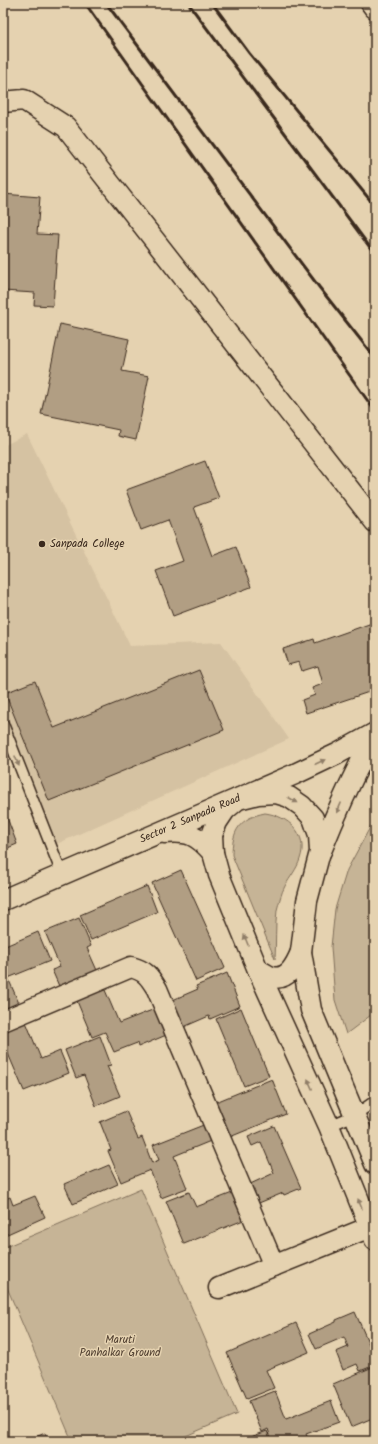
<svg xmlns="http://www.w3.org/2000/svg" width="378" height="1444" font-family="Kalam,sans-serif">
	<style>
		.built { fill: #d5c2a2 }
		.green { fill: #c6b496; stroke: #806f5a }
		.building { fill: #b19e83; stroke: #3b2a1e }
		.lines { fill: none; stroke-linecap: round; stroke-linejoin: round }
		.lane-casing { stroke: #3b2a1e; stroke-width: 13 }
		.street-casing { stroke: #3b2a1e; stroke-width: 23 }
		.secondary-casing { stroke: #3b2a1e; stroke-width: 25 }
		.lane { stroke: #e5d2b0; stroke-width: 10 }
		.street { stroke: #e5d2b0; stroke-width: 20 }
		.secondary { stroke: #e5d2b0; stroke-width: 22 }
		.rail { stroke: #3b2a1e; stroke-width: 3 }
		.oneway { fill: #907e67 }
		.poi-dot { fill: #3b2a1e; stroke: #e5d2b0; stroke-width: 1.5 }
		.labels { text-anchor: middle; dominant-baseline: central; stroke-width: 3; stroke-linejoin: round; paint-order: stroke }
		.poi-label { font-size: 11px; fill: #3b2a1e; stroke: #e5d2b0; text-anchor: start }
		.street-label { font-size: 11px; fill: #3b2a1e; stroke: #e5d2b0 }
		.park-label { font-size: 11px; fill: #503f30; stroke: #e5d2b0 }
	</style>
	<rect width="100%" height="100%" fill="#e5d2b0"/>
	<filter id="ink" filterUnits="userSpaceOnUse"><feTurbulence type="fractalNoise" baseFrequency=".025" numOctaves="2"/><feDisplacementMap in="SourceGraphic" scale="8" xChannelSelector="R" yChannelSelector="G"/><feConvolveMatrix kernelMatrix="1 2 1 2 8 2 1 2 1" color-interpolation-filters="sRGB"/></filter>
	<g filter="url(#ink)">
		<polygon class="built" points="27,434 130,646 221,642 289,739 48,848 3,744 3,446"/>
		<g class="green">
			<path d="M265 813C288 816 309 834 300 859 297 869 290 877 285 886 281 893 279 903 277 910 275 926 276 943 275 959L232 855C232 830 240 818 265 813Z"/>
			<polygon points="375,818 375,1012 346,1034 335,1000 331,947 335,909 347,870"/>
			<polygon points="141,1189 237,1414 174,1441 72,1441 3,1278 3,1248"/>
		</g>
		<g class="building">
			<polygon points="3,194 40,197 37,234 58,235 53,306 34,305 35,293 3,291"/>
			<polygon points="60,324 129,339 122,371 149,376 136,440 118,436 119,430 41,414"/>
			<polygon points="205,461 219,498 194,507 212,556 236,547 251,587 173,616 156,571 183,561 168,520 141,530 126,490"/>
			<polygon points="375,619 375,690 306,713 302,700 315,695 312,688 323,684 318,666 302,671 299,662 288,665 283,649 314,639 315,643 372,623 372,620"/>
			<polygon points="199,670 224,730 49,801 5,693 35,681 54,728"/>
			<polygon points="3,807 17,844 3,850"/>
			<polygon points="181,870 225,968 196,981 152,883"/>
			<polygon points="147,886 157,912 91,940 80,915"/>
			<polygon points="79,918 91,946 87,948 100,977 62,993 52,970 60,967 45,932"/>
			<polygon points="38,932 50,961 8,978 21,1008 3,1015 3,947"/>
			<polygon points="227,973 240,1006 210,1019 209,1016 179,1029 168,1002 198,989 196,986"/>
			<polygon points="102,983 119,1023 160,1007 171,1033 138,1047 137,1043 114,1052 105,1032 92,1037 74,994"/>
			<polygon points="241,1008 269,1076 244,1086 216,1019"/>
			<polygon points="24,1017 41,1059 60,1051 69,1073 24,1091 3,1042 3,1026"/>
			<polygon points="100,1036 111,1065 107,1066 120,1096 96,1106 84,1075 76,1078 65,1050"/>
			<polygon points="272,1079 286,1114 225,1139 211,1104"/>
			<polygon points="126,1111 138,1139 142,1137 152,1163 159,1160 153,1145 211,1122 218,1138 174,1156 187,1188 161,1198 150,1170 121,1182 108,1151 111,1150 100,1122"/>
			<polygon points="274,1126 301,1188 284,1195 283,1193 254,1205 246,1186 274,1173 261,1142 252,1146 248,1137"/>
			<polygon points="109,1165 118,1184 73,1204 64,1184"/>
			<polygon points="240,1190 251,1217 184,1244 166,1201 189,1192 196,1207"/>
			<polygon points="35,1196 45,1217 3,1236 3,1200 10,1197 13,1205"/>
			<polygon points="355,1312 375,1358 375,1365 360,1371 357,1364 343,1370 336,1352 348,1347 344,1337 316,1349 309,1334 336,1322 336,1320"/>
			<polygon points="296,1323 309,1352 266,1370 274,1388 247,1399 227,1353"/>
			<polygon points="375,1366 375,1417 351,1427 333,1384"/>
			<polygon points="275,1391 286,1419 331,1401 339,1422 306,1434 309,1441 272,1441 268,1429 262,1432 249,1401"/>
			<polygon points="267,1431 271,1441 240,1441"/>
			<polygon points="45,1433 48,1441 26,1441"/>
		</g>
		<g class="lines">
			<defs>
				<g id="lane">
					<polyline points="3,724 62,874"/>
					<polyline points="329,1126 355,1115 375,1101"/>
				</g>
				<g id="street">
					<polyline points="3,102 24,100 66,127 375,522"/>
					<path d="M164 833C189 831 196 834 213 853"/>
					<path d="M321 851C337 811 354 773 375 735"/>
					<polyline points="3,900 295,774 337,754 375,733"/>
					<path d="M258 970C263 972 268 976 272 977 288 981 296 964 301 952"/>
					<path d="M3 1021 131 967C146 971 149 976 157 989L274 1266"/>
					<polyline points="375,1164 311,1010 301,952 307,901 320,852 319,835 313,818 302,806 289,797 276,793 258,794 238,799 225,810 217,822 212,835 213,853 219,875 258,970 329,1126 375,1240"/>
					<polyline points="219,1288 370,1227"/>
				</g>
				<polyline id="secondary" points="372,3 375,7"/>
			</defs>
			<use href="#lane" class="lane-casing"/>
			<use href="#street" class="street-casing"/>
			<use href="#secondary" class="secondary-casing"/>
			<use href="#lane" class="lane"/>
			<use href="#street" class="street"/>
			<use href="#secondary" class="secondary"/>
			<g class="rail">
				<polyline points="85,3 375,411"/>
				<polyline points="106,3 319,287 375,358"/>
				<polyline points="188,3 375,254"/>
				<polyline points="212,3 249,53 375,206"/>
			</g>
		</g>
		<defs><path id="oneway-solid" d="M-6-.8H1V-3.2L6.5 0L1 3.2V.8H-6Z"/></defs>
		<g class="oneway">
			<use href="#oneway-solid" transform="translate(17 761) rotate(68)"/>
			<use href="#oneway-solid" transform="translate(320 762) rotate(-25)"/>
			<use href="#oneway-solid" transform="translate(293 800) rotate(30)"/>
			<use href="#oneway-solid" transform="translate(339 808) rotate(113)"/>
			<use href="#oneway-solid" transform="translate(246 940) rotate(-112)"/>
			<use href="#oneway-solid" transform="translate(310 1084) rotate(-114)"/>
			<use href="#oneway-solid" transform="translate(360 1204) rotate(-112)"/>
		</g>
	</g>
	<circle class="poi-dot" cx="42" cy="544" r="4"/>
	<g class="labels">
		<g class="poi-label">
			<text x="50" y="544">Sanpada College</text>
		</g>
		<g class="street-label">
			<text transform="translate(190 819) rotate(-23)">Sector 2 Sanpada Road</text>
		</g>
		<g class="park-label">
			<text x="120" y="1340">Maruti<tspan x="120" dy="13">Panhalkar Ground</tspan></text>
		</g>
	</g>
	<rect width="378" height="1444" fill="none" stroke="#e5d2b0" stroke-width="16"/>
	<rect x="8" y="8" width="362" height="1428" fill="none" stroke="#3b2a1e" stroke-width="1.5" filter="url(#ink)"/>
</svg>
